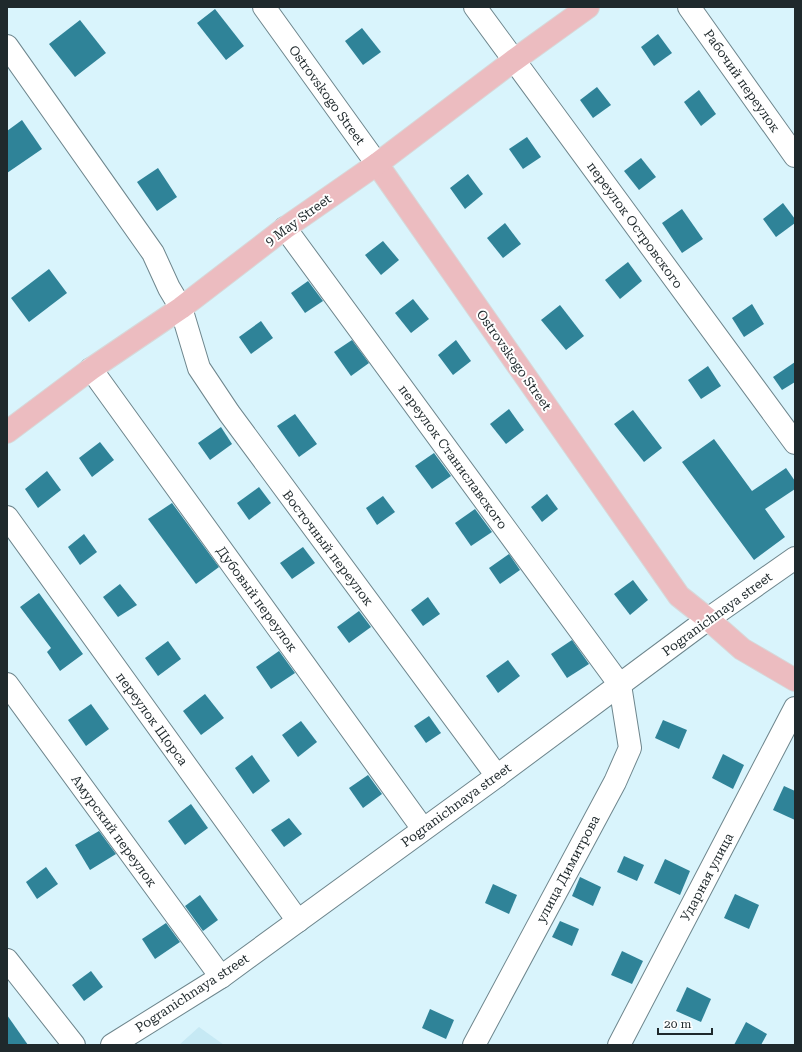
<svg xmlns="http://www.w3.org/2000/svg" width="802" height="1052" font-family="'Roboto Serif',serif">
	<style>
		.built { fill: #c6e9f4 }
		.building { fill: #2f8398 }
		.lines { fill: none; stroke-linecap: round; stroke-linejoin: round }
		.minor-casing { stroke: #6e868d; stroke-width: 24 }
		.major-casing { stroke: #d7d8d9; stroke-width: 24 }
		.minor { stroke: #fff; stroke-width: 22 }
		.major { stroke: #ecbcc0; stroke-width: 22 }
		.labels { text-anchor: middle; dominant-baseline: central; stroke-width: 4; stroke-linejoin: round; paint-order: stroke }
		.street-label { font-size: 13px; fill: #1f292c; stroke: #fff }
	</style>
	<rect width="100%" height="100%" fill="#d9f4fc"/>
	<polygon class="built" points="199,1027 224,1045 179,1045"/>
	<g class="building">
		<polygon points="215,9 244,46 226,60 197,23"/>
		<polygon points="80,20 106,53 75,77 49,44"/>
		<polygon points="362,28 381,52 363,65 345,41"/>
		<polygon points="658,34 672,53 654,66 641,47"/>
		<polygon points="597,87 611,105 593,118 580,100"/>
		<polygon points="699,90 716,114 701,126 684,102"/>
		<polygon points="22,120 42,149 7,173 7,131"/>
		<polygon points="527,137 541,157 523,169 509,149"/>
		<polygon points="641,158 656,177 639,190 624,171"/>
		<polygon points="158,168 177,197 157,211 137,182"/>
		<polygon points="468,174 483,194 465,209 450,188"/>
		<polygon points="783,203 795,219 795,223 776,237 763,219"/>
		<polygon points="682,209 703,239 682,253 662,223"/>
		<polygon points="505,223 521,244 503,258 487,238"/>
		<polygon points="383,241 399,260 381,275 365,255"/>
		<polygon points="628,262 642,281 620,299 605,280"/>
		<polygon points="49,269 67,293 29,322 11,298"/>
		<polygon points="308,281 323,301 305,313 291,293"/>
		<polygon points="413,299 429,319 411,333 395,313"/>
		<polygon points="752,304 764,324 744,337 732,318"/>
		<polygon points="560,305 584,336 566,350 541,320"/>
		<polygon points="261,321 273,338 251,354 239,337"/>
		<polygon points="352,340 369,363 351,376 334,352"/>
		<polygon points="456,340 471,361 453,375 438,355"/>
		<polygon points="795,362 795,382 782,390 773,377"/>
		<polygon points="708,366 721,386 701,399 688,380"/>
		<polygon points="509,409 524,430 506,444 490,424"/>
		<polygon points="633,410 662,448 644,462 614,424"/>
		<polygon points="295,414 317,444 299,457 277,426"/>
		<polygon points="221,427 232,444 210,460 198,443"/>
		<polygon points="714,439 752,491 786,468 795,481 795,489 765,509 785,537 754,560 682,462"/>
		<polygon points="100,442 114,460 92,477 79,458"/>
		<polygon points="434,453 451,476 432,489 415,466"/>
		<polygon points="47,471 61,490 38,508 25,489"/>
		<polygon points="259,487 271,503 249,520 237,503"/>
		<polygon points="547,494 558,509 542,522 531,507"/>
		<polygon points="383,496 395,512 377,525 366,508"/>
		<polygon points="172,503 219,567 196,584 148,519"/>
		<polygon points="475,509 492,532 471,546 455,523"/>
		<polygon points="84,534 97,552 80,565 68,547"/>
		<polygon points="303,547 315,563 292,579 280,563"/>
		<polygon points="509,554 520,570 500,584 489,568"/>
		<polygon points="633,580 648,600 630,615 614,594"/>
		<polygon points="120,584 137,605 118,617 103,597"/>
		<polygon points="39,593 83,654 60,671 47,652 51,648 20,607"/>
		<polygon points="428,597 440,614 423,626 411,610"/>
		<polygon points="359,611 371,627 349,643 337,627"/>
		<polygon points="572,640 589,664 567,678 551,654"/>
		<polygon points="168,641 181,659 158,676 145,658"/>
		<polygon points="279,651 295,673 271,689 256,667"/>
		<polygon points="508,660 520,676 498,693 486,676"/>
		<polygon points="205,694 224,718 201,735 183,711"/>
		<polygon points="91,704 109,729 86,746 68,720"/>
		<polygon points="429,716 441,733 426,743 414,726"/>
		<polygon points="663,720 687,730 679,749 655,738"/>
		<polygon points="301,721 317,742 298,757 282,735"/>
		<polygon points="723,754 744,765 733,789 712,778"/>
		<polygon points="252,755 270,781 253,794 235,768"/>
		<polygon points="368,775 382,794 363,808 349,788"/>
		<polygon points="784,786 795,791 795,820 773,810"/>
		<polygon points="191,804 208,828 185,845 168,821"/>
		<polygon points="289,818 302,834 284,847 271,830"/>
		<polygon points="99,831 116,854 90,870 75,845"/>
		<polygon points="624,856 644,865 637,881 617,872"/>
		<polygon points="665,859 690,871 680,895 654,883"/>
		<polygon points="46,867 58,884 37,899 26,882"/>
		<polygon points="580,877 601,887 593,906 572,896"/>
		<polygon points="493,884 517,895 509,914 485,903"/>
		<polygon points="735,894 759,905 749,929 724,918"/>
		<polygon points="200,895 218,920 203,931 185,906"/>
		<polygon points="560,921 579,929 572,946 552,937"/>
		<polygon points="166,923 180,942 155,959 142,939"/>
		<polygon points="622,951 643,961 632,984 611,975"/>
		<polygon points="91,971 103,987 84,1001 72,985"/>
		<polygon points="687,987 711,999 701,1022 676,1011"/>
		<polygon points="430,1009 454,1020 446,1039 422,1028"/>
		<polygon points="7,1015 28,1045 7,1045"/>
		<polygon points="746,1022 767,1034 761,1045 734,1045"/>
	</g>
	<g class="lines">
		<defs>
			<g id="minor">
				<polyline points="264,7 377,164"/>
				<polyline points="475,7 795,443"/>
				<polyline points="689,7 795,156"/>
				<polyline points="7,46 153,253 169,288 181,308 199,368 229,413 497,776"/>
				<polyline points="285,228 620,685 630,748 615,782 474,1045"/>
				<polyline points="91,369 423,829"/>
				<polyline points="7,517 298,921"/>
				<polyline points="7,684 221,977"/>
				<polyline points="7,960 74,1045"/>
				<polyline points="112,1045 221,977 497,776 708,619 795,558"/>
				<polyline points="619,1045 795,708"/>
			</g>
			<g id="major">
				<polyline points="377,164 679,596 708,619 742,649 795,680"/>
				<polyline points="7,432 91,369 181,308 285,228 377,164 513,61 588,7"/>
			</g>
		</defs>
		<use href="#minor" class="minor-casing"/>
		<use href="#major" class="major-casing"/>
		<use href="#minor" class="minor"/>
		<use href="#major" class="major"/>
	</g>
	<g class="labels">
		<g class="street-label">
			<text transform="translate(742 81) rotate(55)">Рабочий переулок</text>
			<text transform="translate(327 95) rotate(54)">Ostrovskogo Street</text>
			<text transform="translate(298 220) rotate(-36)">9 May Street</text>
			<text transform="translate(635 225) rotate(54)">переулок Островского</text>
			<text transform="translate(514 360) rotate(55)">Ostrovskogo Street</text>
			<text transform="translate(453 457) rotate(54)">переулок Станиславского</text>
			<text transform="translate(328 548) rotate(53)">Восточный переулок</text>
			<text transform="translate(257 599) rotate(54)">Дубовый переулок</text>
			<text transform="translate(717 614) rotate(-36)">Pogranichnaya street</text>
			<text transform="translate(152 719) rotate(54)">переулок Щорса</text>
			<text transform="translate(456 805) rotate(-36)">Pogranichnaya street</text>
			<text transform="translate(114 831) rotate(54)">Амурский переулок</text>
			<text transform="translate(568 869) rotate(-62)">улица Димитрова</text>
			<text transform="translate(707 877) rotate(-62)">Ударная улица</text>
			<text transform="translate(192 993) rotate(-33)">Pogranichnaya street</text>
		</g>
	</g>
	<rect width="802" height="1052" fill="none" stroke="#1f292c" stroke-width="16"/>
	<path d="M658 1028v6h54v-6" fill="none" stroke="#1f292c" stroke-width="2"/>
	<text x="664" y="1028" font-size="12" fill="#1f292c" stroke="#ffffff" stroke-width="3" paint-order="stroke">20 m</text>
</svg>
